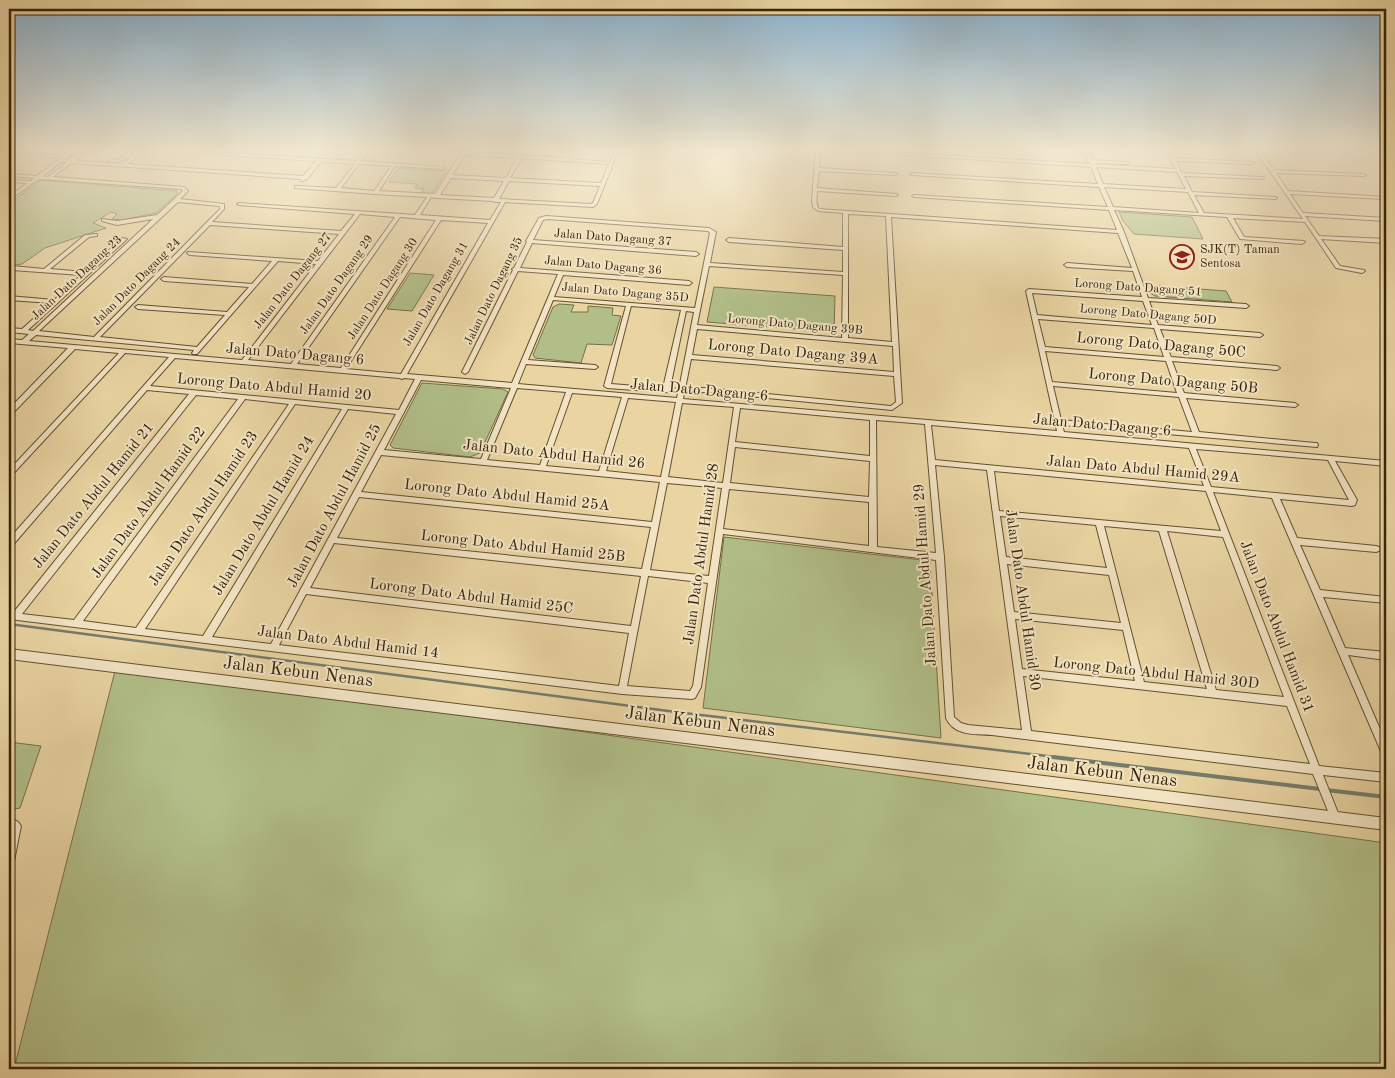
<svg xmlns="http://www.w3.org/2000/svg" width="1395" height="1078" font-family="'Old Standard TT',serif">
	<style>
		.green { fill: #b1be88; stroke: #747148 }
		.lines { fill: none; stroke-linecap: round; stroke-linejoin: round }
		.stream-far1 { stroke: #747b6d; stroke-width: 2.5 }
		.stream { stroke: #747b6d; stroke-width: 4 }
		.minor-casing { stroke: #64502e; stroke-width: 2 }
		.tertiary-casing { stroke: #64502e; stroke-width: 2 }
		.minor { fill: #f1e3c3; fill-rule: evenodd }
		.tertiary { fill: #f1e3c3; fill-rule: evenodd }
		.labels { text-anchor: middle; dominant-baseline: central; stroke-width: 4; stroke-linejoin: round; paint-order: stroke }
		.far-street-label { font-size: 12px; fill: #372408; stroke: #f1e3c3 }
		.far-poi-label { font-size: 12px; fill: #372408; stroke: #f1e3c3; text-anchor: start }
		.street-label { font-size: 15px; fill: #372408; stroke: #f1e3c3 }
		.near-street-label { font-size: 18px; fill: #372408; stroke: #f1e3c3 }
	</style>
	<rect width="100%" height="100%" fill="#e9d4a2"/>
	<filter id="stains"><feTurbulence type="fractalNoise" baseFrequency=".004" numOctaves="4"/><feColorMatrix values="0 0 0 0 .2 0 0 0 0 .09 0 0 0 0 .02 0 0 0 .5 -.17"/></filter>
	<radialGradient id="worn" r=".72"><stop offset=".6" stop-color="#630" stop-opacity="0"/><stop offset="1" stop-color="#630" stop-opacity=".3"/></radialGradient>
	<g class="green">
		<polygon points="399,168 447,171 431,195 420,194 424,189 415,188 417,184 388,182"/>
		<polygon points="41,180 177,191 178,193 156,213 122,220 112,219 117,214 111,212 93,223 106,228 45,248 22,264 9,266 9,204"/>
		<polygon points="1119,212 1192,217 1203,239 1134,234 1123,221"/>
		<polygon points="410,273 434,275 412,311 387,309"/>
		<polygon points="1147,285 1226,291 1232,302 1155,296 1149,292"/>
		<polygon points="714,287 835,296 834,332 707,322"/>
		<polygon points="559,304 574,305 571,312 588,312 588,306 613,308 612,315 621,316 612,345 587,344 581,363 535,358 533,355 553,307"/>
		<polygon points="422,383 503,389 508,392 480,453 470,457 393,448 390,445"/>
		<polygon points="724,537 930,561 941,738 703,708"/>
		<polygon points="116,667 1386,843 1386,1069 14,1069"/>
		<polygon points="9,742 41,746 20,808 9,810"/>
	</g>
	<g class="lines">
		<polyline class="stream-far1" points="9,624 676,712 1064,758"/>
		<g class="stream">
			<polyline points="1053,757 1320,789"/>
			<polyline points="1326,790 1386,797"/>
		</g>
		<defs>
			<g id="minor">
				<polygon points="21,149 26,149 21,153 56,155 58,156 56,157 17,155 9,160 9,157"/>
				<path d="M73 149H78L64 160H69L84 149H89L75 161 123 164 142 149H165L357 161 366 149H370L361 161 443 167 445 168 443 169 395 166 379 191 435 194 461 153 465 150H467V152L564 158 568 149H572L568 159 610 162 615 149H619L597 204 593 207 505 202 407 374 512 383 558 274 518 271 468 372 465 374 462 372 513 270 512 269 514 268 527 242 526 241 539 218 546 216 709 228 716 232 710 263 843 272V250L729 242 726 240 729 238 843 247V213L818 211 813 207 812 200 816 149H820L819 168 895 173 897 174 895 175 819 171 817 188 896 194 898 195 896 196 817 191C817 196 815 204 819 209L1117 230 1109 210 914 197 912 196 914 195 1108 207 1099 187 912 175 910 174 912 173 1098 184 1091 167 823 150 821 149H841L1090 164 1089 162 1086 161 1088 160 1084 149H1088L1093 160 1127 162 1129 163 1127 164 1094 163 1095 164 1176 169 1165 149H1169L1174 158 1252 162 1254 163 1252 164 1176 161 1182 173 1262 177 1264 178 1262 179 1184 176 1192 192 1275 197 1277 198 1275 199 1194 195 1204 213 1303 219 1256 151 1242 150 1240 149H1277L1348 153V154L1346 155 1260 151 1274 170 1364 174 1366 175 1364 176 1276 173 1288 191 1386 197V199H1384L1290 194 1303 213 1386 218V221L1305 216 1319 236 1386 239V243L1321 239 1340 266 1364 270 1365 271 1362 273 1336 268 1305 222 1233 218 1244 237 1304 241 1305 242 1302 244 1240 239 1227 217 1114 210 1124 232 1148 298 1246 304 1249 306 1246 308 1149 301 1158 325 1260 333 1263 335 1260 337 1160 329 1171 357 1277 366 1280 368 1277 370 1172 361 1184 393 1295 403 1298 405 1295 407 1186 398 1199 432 1315 443H1317L1318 445 1317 447 1062 425 1064 432 1386 461V466L1335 461 1357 500 1355 505 1352 506 1280 499 1297 538 1376 546 1379 547 1380 549 1379 551 1376 552 1300 545 1320 590 1386 597V603L1323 597 1345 648 1386 652V660L1348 655 1386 743V757L1383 756 1272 498 1213 492 1319 766 1386 773V782L1323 775 1340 818 1338 821 1335 823 1332 821 1313 774 992 735C975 734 954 736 946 718L936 560 723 534 701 687 695 698 692 699 622 694 9 619V613H13L189 394 147 390 12 546 9 547V539L169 357 125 353 11 476H9V470L119 353 75 349 11 415H9V409L68 348 9 343V339L22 340 29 334 9 332V328L22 329 51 303 9 300V296L54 300 81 275 12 270 9 268 12 266 44 269 85 235 97 234V236L89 237 50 269 85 272 122 238 127 239 28 330 33 331 153 219 117 225 102 221V219L117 221 157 215 183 191 181 189 39 179 9 200V197L27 183 9 182V180L31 181 34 178 9 176V174L37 176ZM146 149 148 150 316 161 303 176 128 164ZM465 155 517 158 506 178 452 175ZM522 158 563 161 565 162 567 161 609 164 601 183 510 178ZM61 162 66 163 48 177 43 176ZM321 162 355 164 336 188 297 186H295V188L375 194 427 197 415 215 239 203 237 204 239 205 355 214 341 231 212 222 224 209V204L180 199 188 191 184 187 53 177 71 163 301 179V181H303L307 179ZM359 164 391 166 374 191 341 188ZM1096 167 1177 172 1186 189 1103 184ZM451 178 504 181 494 198 440 195ZM509 181 600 186 593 203 590 204 499 199ZM1104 187 1188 192 1199 213 1113 207ZM431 197 436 198H438L493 201 495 202H501L490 220 420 215ZM178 202 220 206V209L94 337 39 331ZM360 214 395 217 291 364 248 360ZM848 214 886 216 892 342 848 338ZM400 217 436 220 341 368 297 364ZM891 217 1118 233 1132 268 1067 263 1064 265 1067 267 1133 271 1142 297 1029 289 1026 291 1057 431 683 399 684 393 706 392 892 410 902 403ZM548 219 708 231 710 233 695 308 554 297 563 275 689 285 692 283 689 281 520 268 532 243 696 256 699 254 696 252 533 240 543 220ZM441 220 488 223 401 374 346 369ZM210 225 339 234 318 261 188 252 187 253 190 255 272 261 252 284 164 277 161 279 164 281 249 287 227 312 138 305 135 307 138 309 225 315 197 347 100 337ZM278 261 316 264 242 360 29 341 36 335 194 350 192 353 193 354H197ZM709 266 843 275 842 338 697 325ZM1032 293 1143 301 1152 325 1037 315ZM553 300 626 306 604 386 607 388 678 393 677 398 518 384 526 364 595 369 598 367 595 365 528 360ZM631 306 681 310 663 388 611 384ZM686 311 694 312 679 389 670 388ZM1038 319 1154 328 1164 357 1045 347ZM697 329 893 346 894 372 692 355ZM1045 351 1166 361 1177 393 1052 382ZM175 358 399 378 402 379 404 378 415 379 399 410 150 386ZM691 359 894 376 896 402 891 406 706 388 685 389ZM421 380 511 388 481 459 384 450ZM1053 386 1179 397 1192 432 1061 420ZM517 388 566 392 540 465 487 460ZM572 393 622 397 599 471 546 466ZM196 395 238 399 74 620 22 614ZM628 398 676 402 661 477 606 471ZM245 399 289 404 136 628 83 621ZM682 403 734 407 723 483 668 477ZM295 404 342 409 203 636 145 629ZM740 408 870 420V456L735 442ZM348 409 396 414 271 644 212 637ZM876 420 925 424 936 553 877 547ZM931 425 1189 448 1204 486 935 460ZM735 447 870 461 869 497 730 483ZM1196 449 1328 460 1349 500 1211 487ZM381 455 660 482 652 522 361 492ZM935 465 987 470 1022 730 968 725 961 723 954 717 944 557ZM994 471 1206 491 1221 531 999 511ZM667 483 722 488 709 576 650 570ZM729 489 869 502V546L723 529ZM359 497 651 527 642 569 337 538ZM1000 516 1096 525 1107 568 1006 557ZM1104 526 1159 531 1207 689 1144 682ZM1167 531 1223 537 1284 697 1216 690ZM334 543 641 576 631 626 310 588ZM1007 564 1109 575 1121 623 1014 612ZM648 576 708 583 693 686 690 691 627 686ZM306 594 629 633 619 686 279 645ZM1015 619 1123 630 1135 681 1022 669ZM1023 676 1287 706 1310 764 1031 731Z"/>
				<path d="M132 149H136C128 157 119 165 108 161L120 159Z"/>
				<path d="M440 149H455L457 150C453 152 443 151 440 149Z"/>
				<polygon points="9,815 19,823 21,826 14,861 13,865 9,866 9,838 11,828 9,826"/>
			</g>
			<g id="tertiary">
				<polygon points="1356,149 1386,149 1386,152 1359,151"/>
				<polygon points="9,649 1386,818 1386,830 9,659"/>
			</g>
		</defs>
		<use href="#minor" class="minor-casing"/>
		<use href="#tertiary" class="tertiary-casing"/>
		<use href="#minor" class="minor"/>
		<use href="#tertiary" class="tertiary"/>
	</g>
	<linearGradient id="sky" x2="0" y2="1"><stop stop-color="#89b4d2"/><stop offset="0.5" stop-color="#f5ecd5"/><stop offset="1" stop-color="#f5ecd5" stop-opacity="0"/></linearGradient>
	<rect width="1395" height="300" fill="url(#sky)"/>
	<defs>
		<symbol id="school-ring" viewBox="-11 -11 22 22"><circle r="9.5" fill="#f1e3c3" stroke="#8f2418" stroke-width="1.5"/><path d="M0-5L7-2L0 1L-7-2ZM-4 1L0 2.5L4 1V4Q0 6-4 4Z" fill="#8f2418"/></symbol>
	</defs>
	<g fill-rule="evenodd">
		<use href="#school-ring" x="1168" y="243" width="28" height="28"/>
	</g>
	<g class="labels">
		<g class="far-street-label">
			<text transform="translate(613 238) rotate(4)">Jalan Dato Dagang 37</text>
			<text transform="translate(603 266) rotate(5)">Jalan Dato Dagang 36</text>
			<text transform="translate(77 278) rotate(-43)">Jalan Dato Dagang 23</text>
			<text transform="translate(293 281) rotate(-52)">Jalan Dato Dagang 27</text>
			<text transform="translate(137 282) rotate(-45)">Jalan Dato Dagang 24</text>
			<text transform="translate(337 285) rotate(-55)">Jalan Dato Dagang 29</text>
			<text transform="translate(1138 288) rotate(4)">Lorong Dato Dagang 51</text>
			<text transform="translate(383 289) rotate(-57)">Jalan Dato Dagang 30</text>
			<text transform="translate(494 291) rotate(-64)">Jalan Dato Dagang 35</text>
			<text transform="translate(625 293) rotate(5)">Jalan Dato Dagang 35D</text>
			<text transform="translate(436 294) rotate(-60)">Jalan Dato Dagang 31</text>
			<text transform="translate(1148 315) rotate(5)">Lorong Dato Dagang 50D</text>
			<text transform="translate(795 325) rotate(5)">Lorong Dato Dagang 39B</text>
		</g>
		<g class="far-poi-label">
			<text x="1200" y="250">SJK(T) Taman<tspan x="1200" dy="14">Sentosa</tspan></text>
		</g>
		<g class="street-label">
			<text transform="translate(1161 346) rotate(5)">Lorong Dato Dagang 50C</text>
			<text transform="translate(793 353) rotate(5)">Lorong Dato Dagang 39A</text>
			<text transform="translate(295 355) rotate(5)">Jalan Dato Dagang 6</text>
			<text transform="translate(1173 382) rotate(5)">Lorong Dato Dagang 50B</text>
			<text transform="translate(274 388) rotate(5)">Lorong Dato Abdul Hamid 20</text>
			<text transform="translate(699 391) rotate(5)">Jalan Dato Dagang 6</text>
			<text transform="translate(1102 426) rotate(5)">Jalan Dato Dagang 6</text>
			<text transform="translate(554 455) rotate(6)">Jalan Dato Abdul Hamid 26</text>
			<text transform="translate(1143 470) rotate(5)">Jalan Dato Abdul Hamid 29A</text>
			<text transform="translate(94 496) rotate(-51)">Jalan Dato Abdul Hamid 21</text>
			<text transform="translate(507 496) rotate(6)">Lorong Dato Abdul Hamid 25A</text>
			<text transform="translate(149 503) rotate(-54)">Jalan Dato Abdul Hamid 22</text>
			<text transform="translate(335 506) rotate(-62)">Jalan Dato Abdul Hamid 25</text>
			<text transform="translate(204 509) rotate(-56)">Jalan Dato Abdul Hamid 23</text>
			<text transform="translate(264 516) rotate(-59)">Jalan Dato Abdul Hamid 24</text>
			<text transform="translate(523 547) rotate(6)">Lorong Dato Abdul Hamid 25B</text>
			<text transform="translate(702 554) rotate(-82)">Jalan Dato Abdul Hamid 28</text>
			<text transform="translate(926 575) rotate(-94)">Jalan Dato Abdul Hamid 29</text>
			<text transform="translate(471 597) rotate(7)">Lorong Dato Abdul Hamid 25C</text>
			<text transform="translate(1022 600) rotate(82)">Jalan Dato Abdul Hamid 30</text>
			<text transform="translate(1276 627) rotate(69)">Jalan Dato Abdul Hamid 31</text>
			<text transform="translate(348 643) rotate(7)">Jalan Dato Abdul Hamid 14</text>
			<text transform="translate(1156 674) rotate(6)">Lorong Dato Abdul Hamid 30D</text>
		</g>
		<g class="near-street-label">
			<text transform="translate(298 672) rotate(7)">Jalan Kebun Nenas</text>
			<text transform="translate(700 722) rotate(7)">Jalan Kebun Nenas</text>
			<text transform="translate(1102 772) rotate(7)">Jalan Kebun Nenas</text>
		</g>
	</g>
	<rect width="1395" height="1078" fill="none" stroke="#e9d4a2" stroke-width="30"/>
	<rect x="10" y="10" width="1375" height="1058" fill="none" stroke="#372408" stroke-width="2.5"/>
	<rect x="15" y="15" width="1365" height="1048" fill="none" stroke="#372408"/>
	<rect width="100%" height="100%" filter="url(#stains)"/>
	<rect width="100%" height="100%" fill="url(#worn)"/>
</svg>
